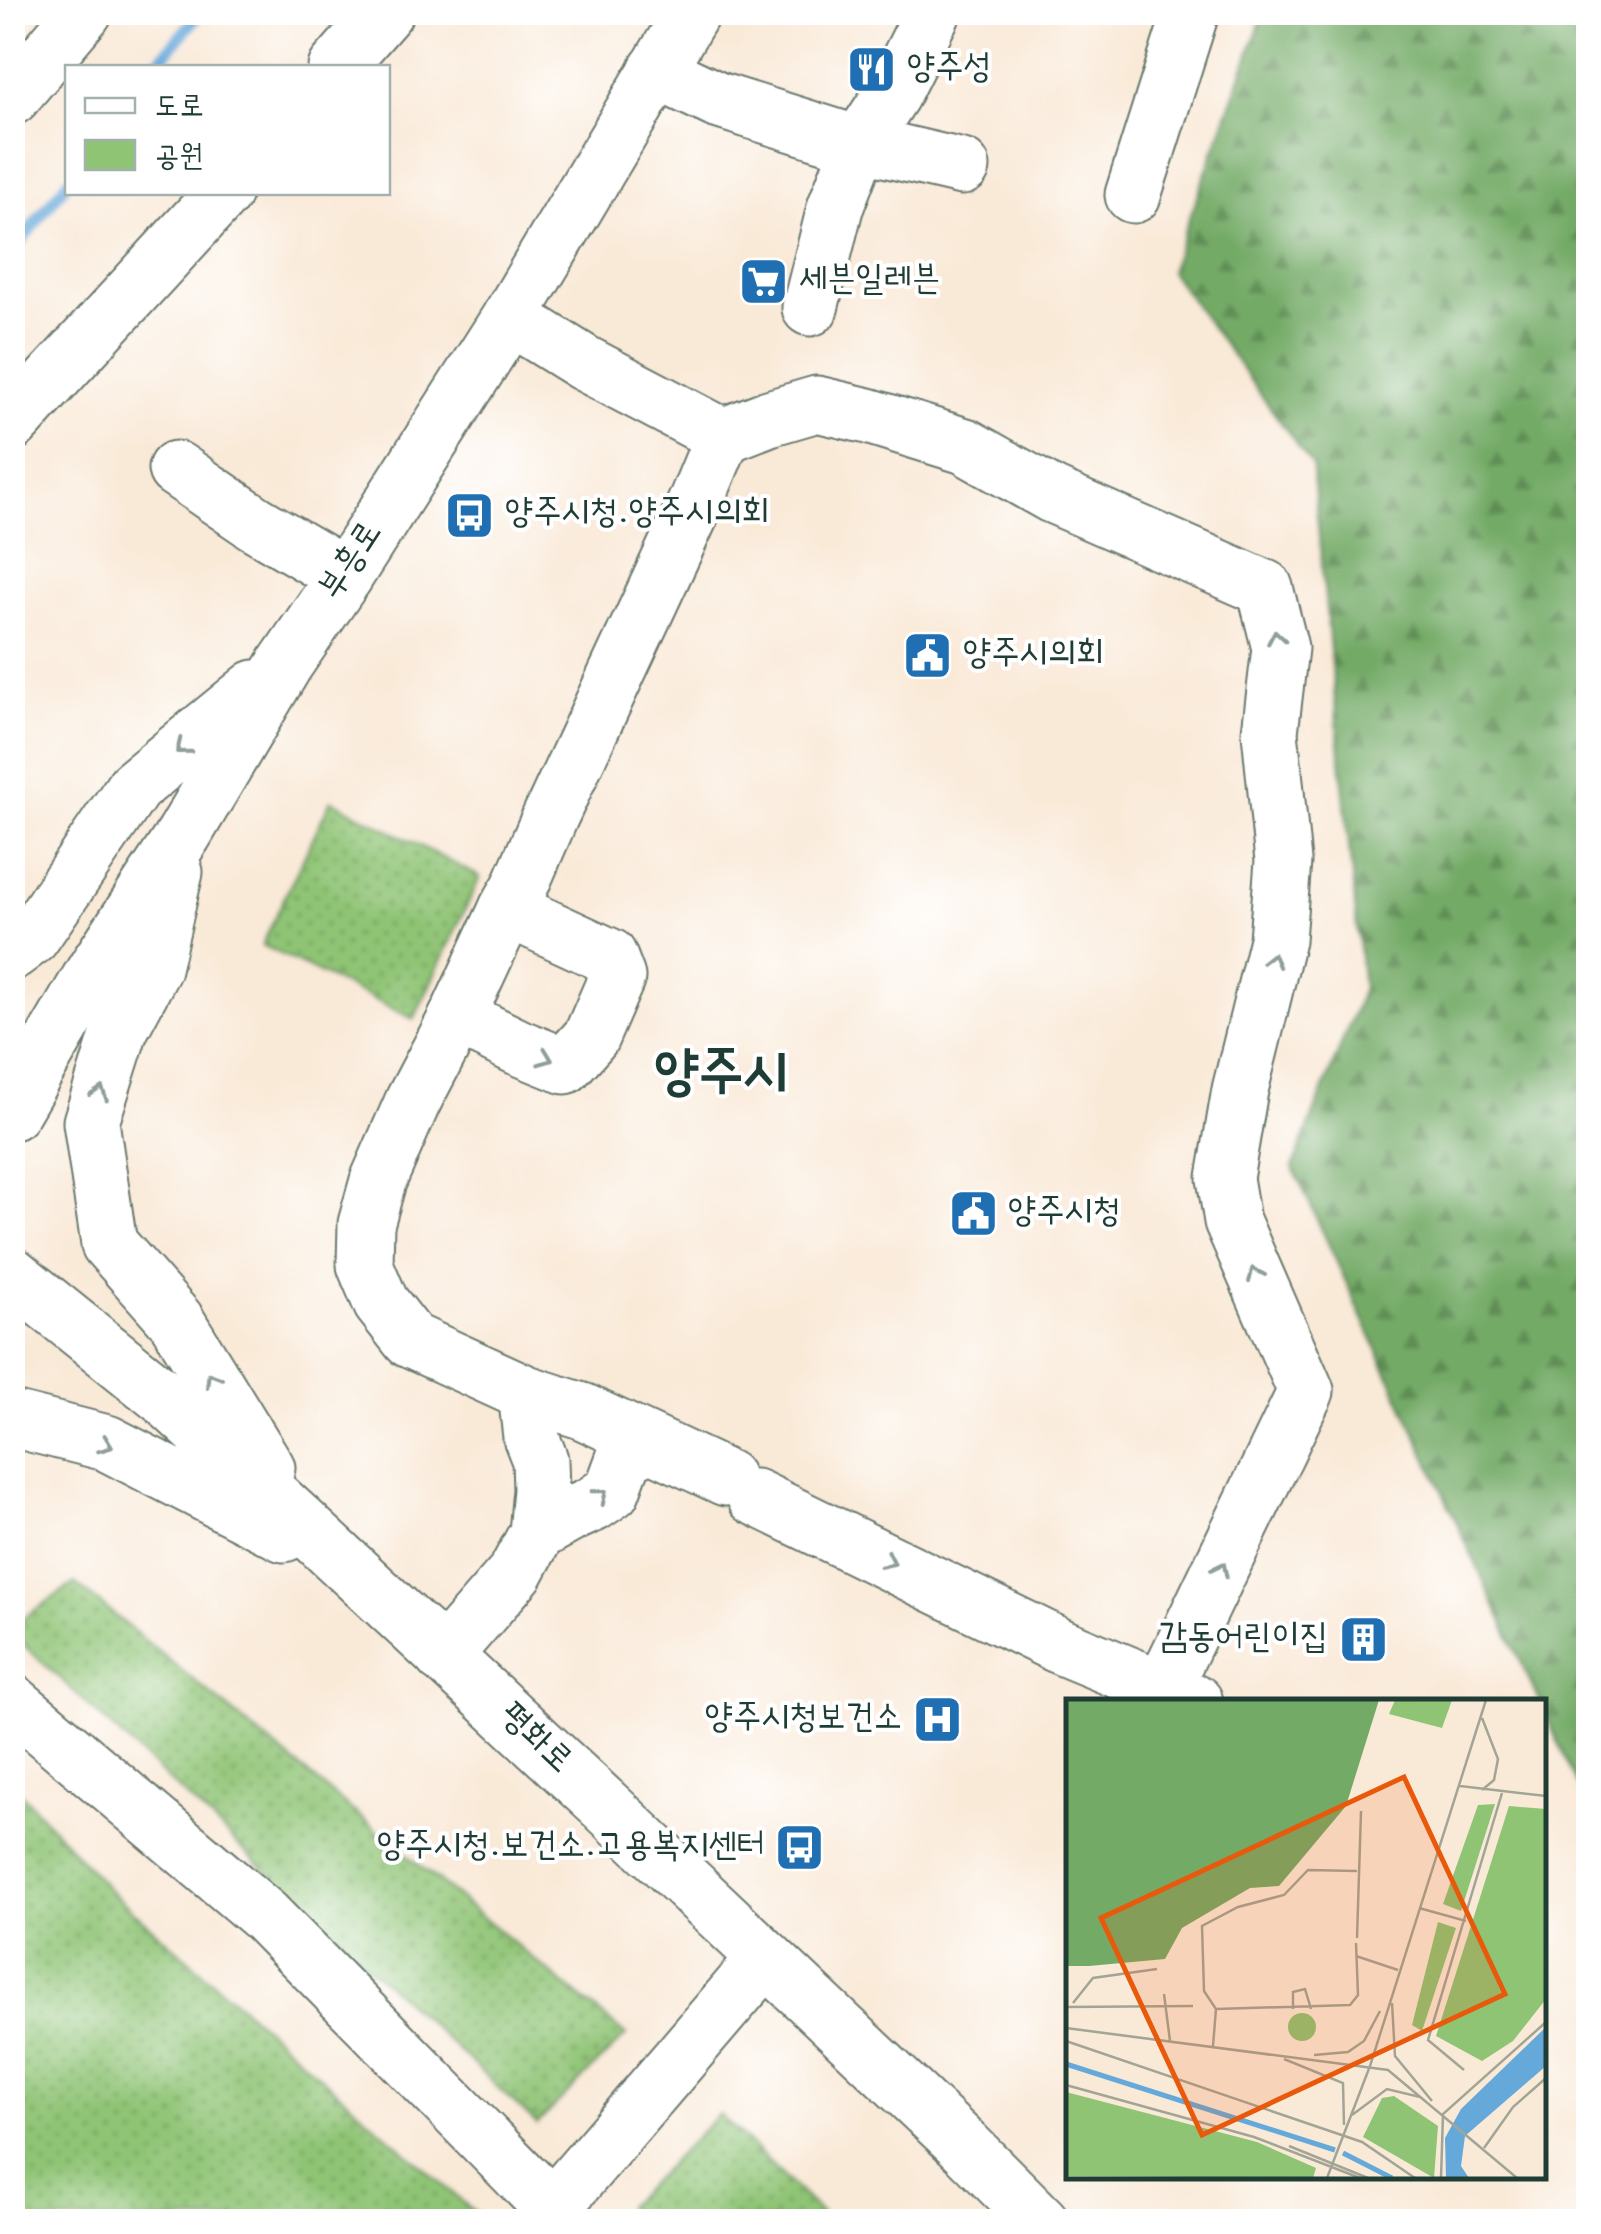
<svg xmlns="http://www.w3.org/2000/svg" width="1601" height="2234" font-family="'Gochi Hand','Poor Story',sans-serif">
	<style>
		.green { fill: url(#green-dots); stroke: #578054; stroke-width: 2.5 }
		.forest { fill: url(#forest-firs); stroke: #49744d; stroke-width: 2.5 }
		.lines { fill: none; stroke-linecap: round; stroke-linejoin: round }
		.stream { stroke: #65a9da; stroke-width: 12 }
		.minor-casing { stroke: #6b796d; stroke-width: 59 }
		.major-casing { stroke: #6b796d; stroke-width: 59 }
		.minor { stroke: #fff; stroke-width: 55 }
		.major { stroke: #fff; stroke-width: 55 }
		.oneway { stroke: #8f9e9a }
		.labels { text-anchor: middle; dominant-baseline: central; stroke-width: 8; stroke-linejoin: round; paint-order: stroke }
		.poi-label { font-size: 35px; fill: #1f3d34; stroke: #fff; text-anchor: start }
		.street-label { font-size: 35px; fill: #1f3d34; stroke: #fff }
		.town-label { font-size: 55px; font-weight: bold; fill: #1f3d34; stroke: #fff }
		.inset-river { fill: none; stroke: #65a9da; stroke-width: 5 }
		.inset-road { fill: none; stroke: #a2a496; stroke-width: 2.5 }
		.view { fill: #e8590c; fill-opacity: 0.15; stroke: #e8590c; stroke-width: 5 }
		.inset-edge { fill: none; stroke: #1f3d34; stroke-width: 5 }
	</style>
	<defs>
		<pattern id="green-dots" width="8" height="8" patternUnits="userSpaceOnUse" patternTransform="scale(2.5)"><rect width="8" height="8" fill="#8fc475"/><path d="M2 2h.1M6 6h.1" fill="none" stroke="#74a061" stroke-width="1.8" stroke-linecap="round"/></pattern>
		<pattern id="forest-firs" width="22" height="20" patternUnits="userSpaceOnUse" patternTransform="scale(2.5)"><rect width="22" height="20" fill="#73aa66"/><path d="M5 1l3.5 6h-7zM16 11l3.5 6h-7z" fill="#5e8c55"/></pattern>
	</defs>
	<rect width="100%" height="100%" fill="#fff"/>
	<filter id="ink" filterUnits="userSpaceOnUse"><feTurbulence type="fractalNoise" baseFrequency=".01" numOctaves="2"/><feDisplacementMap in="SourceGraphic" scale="20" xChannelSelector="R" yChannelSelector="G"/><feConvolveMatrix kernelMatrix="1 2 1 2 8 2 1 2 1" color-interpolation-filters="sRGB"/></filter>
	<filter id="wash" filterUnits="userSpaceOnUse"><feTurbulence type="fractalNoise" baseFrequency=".0048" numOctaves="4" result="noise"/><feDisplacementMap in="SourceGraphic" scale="40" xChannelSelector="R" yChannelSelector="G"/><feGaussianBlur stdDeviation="2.25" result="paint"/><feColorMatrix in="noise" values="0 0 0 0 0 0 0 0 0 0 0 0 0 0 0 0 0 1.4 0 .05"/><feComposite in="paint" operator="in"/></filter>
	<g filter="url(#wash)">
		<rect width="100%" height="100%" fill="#f9e9d7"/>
		<g class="green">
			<polygon points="331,800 480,877 414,1019 262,945"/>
			<polygon points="75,1583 626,2035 537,2124 13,1635 13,1625"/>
			<polygon points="13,1784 108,1889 484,2221 13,2221"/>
			<polygon points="719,2114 829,2221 640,2221 626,2207"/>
		</g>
		<polygon class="forest" points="1264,13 1588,13 1588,1807 1544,1712 1544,1702 1539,1701 1293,1167 1363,989 1312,465 1170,271"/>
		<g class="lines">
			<g class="stream">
				<polyline points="153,68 201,12"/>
				<polyline points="12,253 68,181"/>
			</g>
		</g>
	</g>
	<g filter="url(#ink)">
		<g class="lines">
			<defs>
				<g id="minor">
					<polyline points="336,68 385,12"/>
					<polyline points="656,71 717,100 842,139 962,167"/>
					<polyline points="12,97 84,12"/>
					<polyline points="1133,195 1191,12"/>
					<polyline points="810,308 835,208 860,143 892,94 933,12"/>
					<polyline points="510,317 584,363 723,436"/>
					<polyline points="12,423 224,192"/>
					<polyline points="176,469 255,523 345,576"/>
					<polyline points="457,1017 518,1047 565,1066 591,1037 617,977 609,956 507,909"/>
					<polyline points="726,1478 582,1411 526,1393 410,1340 381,1303 365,1265 366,1224 378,1181 413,1101 457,1017 507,909 519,889 550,817 689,518 723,436 769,418 817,404 868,416 965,446 1052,495 1265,588 1280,648 1270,732 1283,861 1277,940 1240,1090 1225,1178 1232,1221 1306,1391 1163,1688"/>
					<polyline points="755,1497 1062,1647 1195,1702"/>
					<polyline points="537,1533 573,1513 593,1504 612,1491 625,1456 649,1443"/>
					<polyline points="443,1656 516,1572 537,1533 541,1490 540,1460 531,1437 526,1393"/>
					<polyline points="12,1702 265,1916 566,2222"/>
					<polyline points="552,2208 766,1958"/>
				</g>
				<g id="major">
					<polyline points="175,872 153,968 120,1030 91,1122 109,1244 176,1320 267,1468"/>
					<polyline points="12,952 32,937 134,787 255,688"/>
					<polyline points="12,1112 94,971 184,834 285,664 345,576 510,317 692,12"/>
					<polyline points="12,1275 165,1398 300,1522 613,1813 966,2147 1041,2222"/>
					<polyline points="12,1419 107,1443 284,1534"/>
				</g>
			</defs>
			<use href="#minor" class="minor-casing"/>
			<use href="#major" class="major-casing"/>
			<use href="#minor" class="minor"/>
			<use href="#major" class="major"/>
		</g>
		<defs><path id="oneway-chevron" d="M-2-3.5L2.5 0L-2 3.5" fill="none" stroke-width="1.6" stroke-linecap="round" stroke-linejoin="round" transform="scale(2.5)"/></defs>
		<g class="oneway">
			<use href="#oneway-chevron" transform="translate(1276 637) rotate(-100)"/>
			<use href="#oneway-chevron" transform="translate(182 748) rotate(141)"/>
			<use href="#oneway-chevron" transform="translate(1272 960) rotate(-76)"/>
			<use href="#oneway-chevron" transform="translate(546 1058) rotate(21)"/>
			<use href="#oneway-chevron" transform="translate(100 1093) rotate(-72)"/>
			<use href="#oneway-chevron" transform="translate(1255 1274) rotate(-114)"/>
			<use href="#oneway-chevron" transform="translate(212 1379) rotate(-121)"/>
			<use href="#oneway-chevron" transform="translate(106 1445) rotate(21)"/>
			<use href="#oneway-chevron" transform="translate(601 1495) rotate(-39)"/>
			<use href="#oneway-chevron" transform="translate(889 1561) rotate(26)"/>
			<use href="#oneway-chevron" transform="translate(1221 1569) rotate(-64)"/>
		</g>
	</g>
	<defs>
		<symbol id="restaurant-square" viewBox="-11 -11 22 22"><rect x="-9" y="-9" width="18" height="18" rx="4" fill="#1f6fb2" stroke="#fff"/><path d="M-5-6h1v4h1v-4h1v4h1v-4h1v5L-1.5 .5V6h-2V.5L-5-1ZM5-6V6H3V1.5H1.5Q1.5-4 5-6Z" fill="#fff"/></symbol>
		<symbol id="supermarket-square" viewBox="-11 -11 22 22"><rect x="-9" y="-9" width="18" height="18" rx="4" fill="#1f6fb2" stroke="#fff"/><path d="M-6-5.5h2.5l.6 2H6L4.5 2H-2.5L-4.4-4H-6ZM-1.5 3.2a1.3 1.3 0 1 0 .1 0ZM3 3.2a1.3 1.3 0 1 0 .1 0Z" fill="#fff"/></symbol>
		<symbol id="bus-square" viewBox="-11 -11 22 22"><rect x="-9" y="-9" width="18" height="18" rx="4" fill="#1f6fb2" stroke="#fff"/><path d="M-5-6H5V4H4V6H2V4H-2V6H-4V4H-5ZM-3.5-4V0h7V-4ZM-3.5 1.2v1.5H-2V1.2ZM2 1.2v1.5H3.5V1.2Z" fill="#fff"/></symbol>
		<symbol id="civic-square" viewBox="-11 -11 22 22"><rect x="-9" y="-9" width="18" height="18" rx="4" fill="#1f6fb2" stroke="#fff"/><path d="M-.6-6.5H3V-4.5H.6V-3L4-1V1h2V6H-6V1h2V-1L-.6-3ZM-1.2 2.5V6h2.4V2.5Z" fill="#fff"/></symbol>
		<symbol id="building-square" viewBox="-11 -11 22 22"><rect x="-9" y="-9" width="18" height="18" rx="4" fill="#1f6fb2" stroke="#fff"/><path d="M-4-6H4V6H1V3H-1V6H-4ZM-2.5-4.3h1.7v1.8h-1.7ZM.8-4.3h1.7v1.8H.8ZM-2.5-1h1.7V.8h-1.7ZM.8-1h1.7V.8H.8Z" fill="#fff"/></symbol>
		<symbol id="hospital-square" viewBox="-11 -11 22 22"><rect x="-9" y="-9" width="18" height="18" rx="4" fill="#1f6fb2" stroke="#fff"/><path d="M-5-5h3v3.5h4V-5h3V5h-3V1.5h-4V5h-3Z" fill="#fff"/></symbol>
	</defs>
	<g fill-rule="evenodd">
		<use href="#restaurant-square" x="844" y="42" width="55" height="55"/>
		<use href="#supermarket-square" x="736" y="254" width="55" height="55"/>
		<use href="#bus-square" x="442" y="488" width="55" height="55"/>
		<use href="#civic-square" x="900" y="628" width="55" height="55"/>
		<use href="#civic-square" x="946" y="1186" width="55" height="55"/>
		<use href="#building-square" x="1336" y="1612" width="55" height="55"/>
		<use href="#hospital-square" x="910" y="1692" width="55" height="55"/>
		<use href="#bus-square" x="772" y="1820" width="55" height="55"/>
	</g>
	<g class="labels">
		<g class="poi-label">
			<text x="907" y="70">양주성</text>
			<text x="799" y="282">세븐일레븐</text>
			<text x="505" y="515">양주시청.양주시의회</text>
			<text x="963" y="656">양주시의회</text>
			<text x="1008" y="1214">양주시청</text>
			<text x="1328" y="1640" text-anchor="end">감동어린이집</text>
			<text x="902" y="1720" text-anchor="end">양주시청보건소</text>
			<text x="765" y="1848" text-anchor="end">양주시청.보건소.고용복지센터</text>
		</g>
		<g class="street-label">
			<text transform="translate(353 562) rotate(-57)">부흥로</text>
			<text transform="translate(534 1740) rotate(43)">평화로</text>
		</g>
		<g class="town-label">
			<text x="721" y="1078">양주시</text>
		</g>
	</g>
	<g transform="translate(1066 1699)">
		<rect width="480" height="480" fill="#f9e9d7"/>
		<path d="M429 105 395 212 377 205 412 106ZM443 107 480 110V300L447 342 416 362 370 337ZM372 223 390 229 356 332 346 326ZM222 328a14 14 0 1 1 28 0a14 14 0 1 1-28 0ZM0 393 191 443 250 469 247 479 0 477ZM328 397 372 427 368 479 297 438 316 399Z" fill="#8fc475"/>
		<path d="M0 1H313L280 107 213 187 184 189 116 229 99 260 23 267H0Z" fill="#73aa66"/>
		<path d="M329 1H386L376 29 323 15Z" fill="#8fc475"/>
		<path d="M480 328V367L399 437 395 467 403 479H380L379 439 395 410Z" fill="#65a9da"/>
		<path class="inset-river" d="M0 365 269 451M277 454 326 479"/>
		<path class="inset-road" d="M416 19 432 60 428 81 416 91M394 87 480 97M353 209 400 222M291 239 295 112M290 257 332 271M98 295 104 342M7 304 27 279 91 270M326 304 329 357 366 402M0 308 127 307M150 310 284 306 292 296 290 244M227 310V293L239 290 245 310M0 329 322 371 451 479M0 342 296 443 349 479M147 347 150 310 138 292 136 227 172 208 218 196 242 171 291 172M248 356 282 353 298 342 314 312M218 360 277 384 278 426M398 371 362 341 436 94M0 386 188 438 294 479M286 416 321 390 354 398M223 447 302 479M418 449 447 408 480 379M261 479 304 367 420 1M375 479 377 415 480 323"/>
		<path class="view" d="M338 78 439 295 136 436 35 219Z"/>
		<rect width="480" height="480" class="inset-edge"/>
	</g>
	<rect width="1601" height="2234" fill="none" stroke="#fff" stroke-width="50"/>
	<rect x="65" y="65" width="325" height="130" fill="#ffffff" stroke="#a5b1ae" stroke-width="2.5"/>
	<rect x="85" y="98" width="50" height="15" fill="#ffffff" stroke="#a5b1ae" stroke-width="2.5"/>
	<text x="155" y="115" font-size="30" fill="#1f3d34">도로</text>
	<rect x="85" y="140" width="50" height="30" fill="#8fc475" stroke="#a5b1ae" stroke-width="2.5"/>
	<text x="155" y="165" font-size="30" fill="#1f3d34">공원</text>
</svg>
